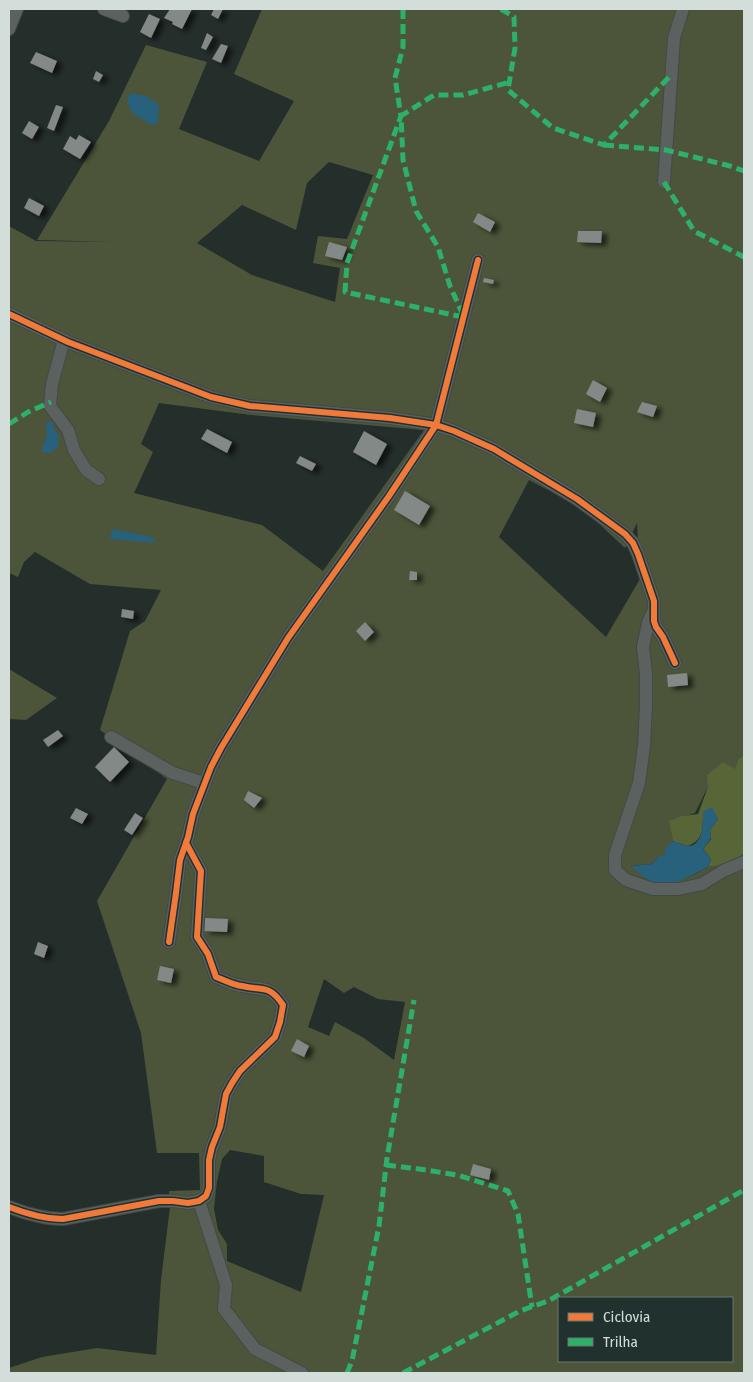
<svg xmlns="http://www.w3.org/2000/svg" width="753" height="1382" font-family="'Fira Sans Condensed',sans-serif">
	<style>
		.green { fill: #4c553a; fill-rule: evenodd }
		.forest { fill: #576537 }
		.water { fill: #27617b }
		.building { fill: #828986; filter: url(#shadow) }
		.lines { fill: none; stroke-linecap: round; stroke-linejoin: round }
		.street-casing { stroke: #414a47; stroke-width: 14 }
		.street { stroke: #5a615f; stroke-width: 12 }
		.quiet { stroke: #2db169; stroke-width: 5; stroke-dasharray: 10 5; stroke-linecap: butt }
		.cycleway-casing { stroke: #21312d; stroke-width: 9 }
		.cycleway { stroke: #f17a3a; stroke-width: 6 }
	</style>
	<defs>
		<filter id="shadow"><feDropShadow dx="5.5" dy="3" stdDeviation="2.5" flood-color="#0009"/></filter>
	</defs>
	<rect width="100%" height="100%" fill="#242e2b"/>
	<g class="green">
		<path d="M262 9H744V755L738 759 735 770 708 787 695 813 670 821 673 841 666 849 664 856H659L652 864 631 866 667 885 695 874 708 867 729 865 744 853V1373H9V1368L42 1357 97 1348 156 1355 161 1280 170 1207 169 1191 200 1190 199 1153H157L141 1033 97 901 167 779 100 730 130 631 145 621 161 590 90 584 35 552 24 562 18 577 9 573V226L36 241 114 242 37 240 109 121 146 45 207 62 179 129 259 161 294 101 234 74ZM329 162 373 175 347 239 318 236 313 263 340 268 335 302 252 275 197 243 242 205 296 230 307 183ZM159 403 251 415 424 430 323 571 262 525 134 493 153 452 141 444ZM529 480 582 508 625 548 637 523 640 579 606 637 499 537ZM324 979 344 993 354 987 378 999 405 1002 394 1060 364 1038 335 1022 329 1036 308 1027ZM230 1150 264 1156V1182L301 1194 324 1195 301 1292 227 1261V1244L218 1230 214 1209 217 1181 222 1159ZM559 1298H732V1361H559Z"/>
		<polygon points="9,669 57,698 26,720 9,719"/>
	</g>
	<path class="forest" d="M744 755V853L729 865 708 867 711 859 703 849 711 839 710 830 718 819 703 812C703 827 704 841 687 846L673 841 669 821 682 816 698 814 708 787 707 775 723 762 735 769 738 759Z"/>
	<g class="water">
		<polygon points="131,93 146,96 159,105 158,123 151,125 131,112 127,99"/>
		<polygon points="46,422 53,422 54,430 59,435 58,447 50,453 41,452 47,436"/>
		<polygon points="112,529 151,537 157,543 110,539"/>
		<path d="M712 807 718 819 710 830 711 838 703 849 711 859 708 867C700 871 674 885 666 885 654 885 639 874 631 866L652 864 659 856H664L665 849 673 841C678 842 684 846 689 846 704 844 703 822 703 812Z"/>
	</g>
	<g class="building">
		<polygon points="170,9 192,9 182,29 172,24 173,22 164,18"/>
		<polygon points="214,9 223,9 218,19 211,15"/>
		<polygon points="149,14 160,19 151,38 140,32"/>
		<polygon points="207,33 213,37 206,50 201,48"/>
		<polygon points="221,44 228,46 221,63 212,59"/>
		<polygon points="36,52 57,61 52,73 30,63"/>
		<polygon points="96,71 103,75 99,82 93,79"/>
		<polygon points="56,105 63,107 54,131 47,128"/>
		<polygon points="29,121 39,127 32,139 22,133"/>
		<polygon points="79,135 91,142 80,159 63,149 70,136 76,140"/>
		<polygon points="29,198 44,206 39,216 24,208"/>
		<polygon points="478,213 495,222 490,232 473,222"/>
		<polygon points="578,231 602,231 601,243 577,242"/>
		<polygon points="329,242 347,247 342,260 325,256"/>
		<polygon points="484,278 494,280 493,284 483,282"/>
		<polygon points="593,380 607,388 600,402 586,394"/>
		<polygon points="642,402 657,406 653,417 637,412"/>
		<polygon points="577,409 596,413 593,427 574,423"/>
		<polygon points="207,429 232,442 227,453 201,439"/>
		<polygon points="364,431 387,444 376,465 353,452"/>
		<polygon points="300,456 316,464 312,471 296,463"/>
		<polygon points="405,491 430,506 419,525 394,510"/>
		<polygon points="410,571 417,572 417,580 409,580"/>
		<polygon points="122,609 134,611 133,619 121,617"/>
		<polygon points="365,622 374,632 365,641 356,631"/>
		<polygon points="687,673 688,685 668,687 667,675"/>
		<polygon points="58,730 63,736 48,747 43,740"/>
		<polygon points="114,747 129,762 110,782 95,767"/>
		<polygon points="248,791 262,798 254,808 244,800"/>
		<polygon points="76,808 88,814 82,824 70,818"/>
		<polygon points="135,813 143,818 132,835 124,830"/>
		<polygon points="205,918 228,919 227,932 204,931"/>
		<polygon points="38,942 48,946 44,958 34,954"/>
		<polygon points="160,966 174,969 171,983 157,980"/>
		<polygon points="297,1039 309,1046 304,1057 291,1051"/>
		<polygon points="473,1164 491,1169 489,1180 470,1175"/>
	</g>
	<g class="lines">
		<defs>
			<g id="street">
				<polyline points="104,9 123,16"/>
				<polyline points="9,29 17,9"/>
				<polyline points="664,182 674,38 683,9"/>
				<polyline points="9,314 68,342 211,397 250,406 390,418 436,425 454,431 494,449 577,499 625,534 633,543 638,554 654,601 654,621 656,627 663,637 675,663"/>
				<polyline points="64,340 52,384 50,406 68,430 74,450 86,470 99,479"/>
				<polyline points="653,612 648,623 643,647 646,674 646,706 644,746 639,783 615,855 615,870 626,880 653,889 679,889 702,884 723,871 744,862"/>
				<polyline points="111,737 173,773 204,783"/>
				<polyline points="169,942 176,893 180,860 188,837 193,814 211,767 221,748 288,638 389,496 436,425 478,260"/>
				<polyline points="199,1201 226,1285 224,1309 255,1349 302,1373"/>
				<path d="M9 1207C27 1214 44 1219 63 1219L159 1201H173L188 1203 199 1201 206 1196 209 1188V1160L212 1147 220 1127 226 1094 232 1083 240 1071 275 1037 280 1022 283 1005C269 984 263 991 242 986 233 985 225 980 216 977L208 954 197 937 201 871 186 843"/>
			</g>
		</defs>
		<use href="#street" class="street-casing"/>
		<use href="#street" class="street"/>
		<g class="quiet">
			<polyline points="403,9 403,47 395,78 401,116 347,263 345,292 463,317"/>
			<polyline points="501,9 514,17 515,48 508,90 553,128 604,145 671,75"/>
			<polyline points="604,145 666,150 730,166 744,171"/>
			<polyline points="664,182 694,231 744,257"/>
			<polyline points="463,315 450,286 438,247 416,211 403,160 401,116 434,95 463,95 510,82"/>
			<polyline points="9,424 28,412 51,402"/>
			<polyline points="386,1165 419,1169 457,1175 508,1191 518,1214 532,1307"/>
			<polyline points="347,1373 352,1361 379,1226 387,1158 414,1000"/>
			<polyline points="403,1373 520,1311 548,1301 744,1190"/>
		</g>
		<defs>
			<g id="cycleway">
				<polyline points="9,314 68,342 211,397 250,406 390,418 436,425 454,431 494,449 577,499 625,534 633,543 638,554 654,601 654,621 656,627 663,637 675,663"/>
				<polyline points="169,942 176,893 180,860 188,837 193,814 211,767 221,748 288,638 389,496 436,425 478,260"/>
				<path d="M9 1207C27 1214 44 1219 63 1219L159 1201H173L188 1203 199 1201 206 1196 209 1188V1160L212 1147 220 1127 226 1094 232 1083 240 1071 275 1037 280 1022 283 1005C269 984 263 991 242 986 233 985 225 980 216 977L208 954 197 937 201 871 186 843"/>
			</g>
		</defs>
		<use href="#cycleway" class="cycleway-casing"/>
		<use href="#cycleway" class="cycleway"/>
	</g>
	<rect width="753" height="1382" fill="none" stroke="#d3ddda" stroke-width="20"/>
	<rect x="558" y="1297" width="175" height="65" fill="#21312d" stroke="#687672"/>
	<rect x="568" y="1313" width="25" height="8" fill="#f17a3a" stroke="#687672"/>
	<text x="603" y="1322" font-size="15" fill="#d3ddda">Ciclovia</text>
	<rect x="568" y="1338" width="25" height="8" fill="#2db169" stroke="#687672"/>
	<text x="603" y="1347" font-size="15" fill="#d3ddda">Trilha</text>
</svg>
